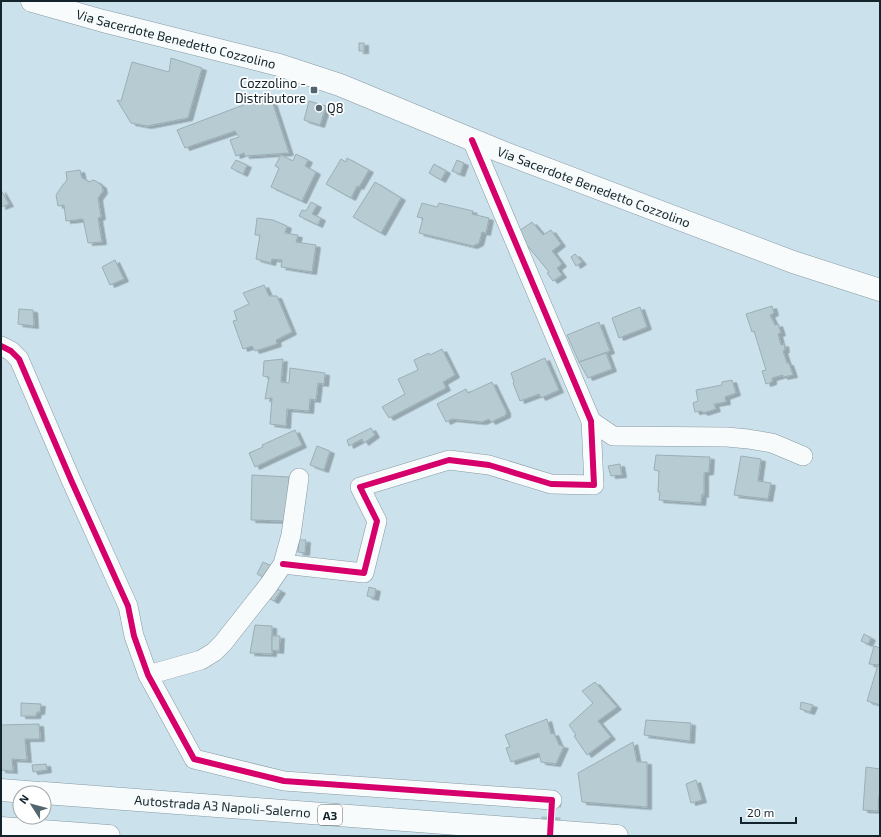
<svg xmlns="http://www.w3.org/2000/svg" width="881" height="837" font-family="'Exo 2',sans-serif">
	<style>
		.building { fill: #b7cbd2; stroke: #9baeb5; filter: url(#shadow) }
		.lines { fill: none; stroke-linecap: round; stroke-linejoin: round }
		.minor-tunnel { stroke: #a6bcc6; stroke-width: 19; stroke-dasharray: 19 10; stroke-linecap: butt }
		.minor-casing { stroke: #8798a1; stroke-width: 20 }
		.secondary-casing { stroke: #8798a1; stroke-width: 23 }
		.motorway-casing { stroke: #8798a1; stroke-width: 23 }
		.minor { stroke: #f7fbfc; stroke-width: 19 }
		.secondary { stroke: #f7fbfc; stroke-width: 22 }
		.motorway { stroke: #f7fbfc; stroke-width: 22 }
		.cycleway-casing { stroke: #fff; stroke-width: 8 }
		.cycleway { stroke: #d6006c; stroke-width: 6 }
		.poi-dot { fill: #536670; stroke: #fff; stroke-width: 1.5 }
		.labels { text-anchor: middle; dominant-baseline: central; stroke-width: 3.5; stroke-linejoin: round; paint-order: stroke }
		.shield { fill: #fff; stroke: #5a666b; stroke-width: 1 }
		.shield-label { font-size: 12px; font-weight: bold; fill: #13242c }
		.street-label { font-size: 13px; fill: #13242c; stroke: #fff }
		.poi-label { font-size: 13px; fill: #13242c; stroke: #fff; text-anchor: end }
	</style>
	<defs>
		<filter id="shadow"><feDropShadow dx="4.5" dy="2.5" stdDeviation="0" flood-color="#0004"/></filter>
	</defs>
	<rect width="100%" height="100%" fill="#cbe2ed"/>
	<g class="building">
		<rect x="359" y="43" width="5" height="8"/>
		<polygon points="171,58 202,68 188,118 147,126 131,123 117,100 121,101 132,62 169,72"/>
		<polygon points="270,95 289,153 245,156 244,153 236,156 230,140 239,137 235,131 185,148 177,130"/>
		<polygon points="309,101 326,106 320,125 304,120"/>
		<polygon points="296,154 308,160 305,166 316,172 302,201 271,187 279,168 275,166 281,155 293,161"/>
		<polygon points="347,158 369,170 359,187 357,186 351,198 326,184 341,159 346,162"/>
		<polygon points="236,160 247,165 243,174 231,168"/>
		<polygon points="457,160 464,163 460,174 452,171"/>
		<polygon points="434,164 446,171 441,180 429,173"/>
		<polygon points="80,170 82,178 90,182 92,180 96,181 102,186 103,191 98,198 101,217 98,218 102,242 88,243 83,219 66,221 64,205 58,206 56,195 62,186 67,180 66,172"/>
		<polygon points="375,182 401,198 381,233 353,217"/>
		<polygon points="1,190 9,204 1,207"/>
		<polygon points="311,202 317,205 312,214 321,218 318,225 299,216 302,210 306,211"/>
		<polygon points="422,203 437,207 439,203 473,211 472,214 489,218 486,233 482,232 479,243 473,246 419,233 423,218 417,217"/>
		<polygon points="257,218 273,220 287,226 285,233 298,235 296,242 316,245 312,272 281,267 282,260 272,259 271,263 256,259 260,235 255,235"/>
		<polygon points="532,222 543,235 551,230 561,244 552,251 562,264 557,268 562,275 553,281 547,273 549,272 526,244 519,231"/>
		<polygon points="575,254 582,262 576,266 571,257"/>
		<polygon points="115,260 124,279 110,285 102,267"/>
		<polygon points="264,285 269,296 277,296 292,332 276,340 277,344 255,351 252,346 243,349 233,321 237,320 234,311 249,304 243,293"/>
		<polygon points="772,306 774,313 770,315 775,325 778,324 781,333 778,334 781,345 784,344 785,350 783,351 787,363 789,363 793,375 783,377 783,375 772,378 772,382 766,384 762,371 766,370 754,331 752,332 746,314"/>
		<polygon points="640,307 647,327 619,338 612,318"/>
		<polygon points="19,309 33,310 34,326 18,324"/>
		<polygon points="599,322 610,351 579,362 567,335"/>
		<polygon points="442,349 455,375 443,382 446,388 389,418 382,407 405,394 398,379 418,370 414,360 429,353 430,355"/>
		<polygon points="606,353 612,369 588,378 579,362"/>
		<polygon points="545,358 559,390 541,398 539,394 520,401 513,383 514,382 511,373"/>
		<polygon points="283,359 281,382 289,383 290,368 325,373 324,384 318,383 316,400 310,399 309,411 287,409 286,426 270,424 272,398 265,399 269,377 263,376 264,361"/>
		<polygon points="732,380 736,393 725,397 726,402 714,404 716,409 703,413 702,411 695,412 693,403 698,401 696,390 722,385 722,382"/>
		<polygon points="492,382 506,411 506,415 491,422 489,419 482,422 452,419 446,422 437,404 466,389 468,393"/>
		<polygon points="371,428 375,435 364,443 362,439 349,446 347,440"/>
		<polygon points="295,430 302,445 255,467 249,453 263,447 262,445"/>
		<polygon points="317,446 330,451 324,470 310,465"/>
		<polygon points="656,455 710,457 709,472 704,473 704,495 702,494 701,503 659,500 660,492 658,492 659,471 654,470"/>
		<polygon points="741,456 761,459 758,481 771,483 768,499 734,495"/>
		<polygon points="620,464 622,475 611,476 608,466"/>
		<polygon points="252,475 289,477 288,521 251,520"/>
		<polygon points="299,540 306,540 305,553 298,552"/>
		<polygon points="263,562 274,567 265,578 257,574"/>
		<polygon points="369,587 376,589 374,598 367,596"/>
		<polygon points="276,588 281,591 274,601 270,599"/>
		<polygon points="255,625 272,626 272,654 250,653"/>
		<polygon points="864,634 871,638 868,644 861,641"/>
		<polygon points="272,636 280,636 279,651 272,650"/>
		<polygon points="874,646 880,648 880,665 869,664"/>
		<polygon points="878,665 880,665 880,705 867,701"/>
		<polygon points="595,682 617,707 598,721 611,737 587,755 574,736 576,735 569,725 593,703 582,691"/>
		<polygon points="801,702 813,705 810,712 800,709"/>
		<polygon points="21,703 41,704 40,712 37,712 36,716 21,716"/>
		<polygon points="547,719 551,734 554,733 559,745 564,746 556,764 541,762 539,753 511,762 506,748 510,747 505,735"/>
		<polygon points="646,720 691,723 690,741 644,735"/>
		<polygon points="39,724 40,739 25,739 27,760 12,759 13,771 1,770 1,725"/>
		<polygon points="633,742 637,762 647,762 647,807 582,802 578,773"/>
		<polygon points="46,764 47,770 33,772 32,765"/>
		<polygon points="866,767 880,769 880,795 879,795 878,811 863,810"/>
		<polygon points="696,780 702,800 691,803 686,784"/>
	</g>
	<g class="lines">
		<polyline class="minor-tunnel" points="550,836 552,800"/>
		<defs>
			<g id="minor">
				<polyline points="1,346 11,351 19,359 71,480 128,606 134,636 148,675 194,759 284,781 552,800"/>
				<polyline points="591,421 613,436 727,437 748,439 772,443 803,456"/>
				<polyline points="283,564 364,573 377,521 360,487 449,460 489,465 551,484 594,485 591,421 472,140"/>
				<polyline points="148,675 201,660 214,652 223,643 268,586 283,564 291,535 299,478"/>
			</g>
			<g id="secondary">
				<path id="s1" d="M32 1 103 21 279 65 340 85 502 152 793 262 880 290"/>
			</g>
			<g id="motorway">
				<polyline points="1,790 39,793"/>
				<path id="s2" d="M44 793C235 807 426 821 617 836"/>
				<polyline points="1,828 109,836"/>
			</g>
		</defs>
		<use href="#minor" class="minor-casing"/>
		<use href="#secondary" class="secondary-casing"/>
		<use href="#motorway" class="motorway-casing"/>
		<use href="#minor" class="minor"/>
		<use href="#secondary" class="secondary"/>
		<use href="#motorway" class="motorway"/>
		<defs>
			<g id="cycleway">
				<polyline points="1,346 11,351 19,359 71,480 128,606 134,636 148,675 194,759 284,781 552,800 550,836"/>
				<polyline points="283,564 364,573 377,521 360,487 449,460 489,465 551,484 594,485 591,421 472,140"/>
			</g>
		</defs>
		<use href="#cycleway" class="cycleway-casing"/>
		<use href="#cycleway" class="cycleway"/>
	</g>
	<g class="poi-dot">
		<rect x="310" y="86" width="8" height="8" rx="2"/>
		<circle cx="319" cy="108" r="4"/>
	</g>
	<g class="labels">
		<rect class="shield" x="318" y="805" width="24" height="20" rx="3"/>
		<g class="shield-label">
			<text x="330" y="815">A3</text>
		</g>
		<g class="street-label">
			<text stroke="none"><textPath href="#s1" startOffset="149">Via Sacerdote Benedetto Cozzolino</textPath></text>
			<text stroke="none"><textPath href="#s1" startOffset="593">Via Sacerdote Benedetto Cozzolino</textPath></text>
			<text stroke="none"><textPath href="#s2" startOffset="179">Autostrada A3 Napoli-Salerno</textPath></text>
		</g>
		<g class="poi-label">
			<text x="306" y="83">Cozzolino -<tspan x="306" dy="15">Distributore</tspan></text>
			<text x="327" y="108" text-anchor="start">Q8</text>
		</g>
	</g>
	<rect width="881" height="837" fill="none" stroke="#13242c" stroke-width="4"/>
	<g transform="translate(32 805) rotate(306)"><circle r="19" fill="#ffffff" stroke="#a1a7ab"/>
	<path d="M0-3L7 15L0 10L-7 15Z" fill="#536670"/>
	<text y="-6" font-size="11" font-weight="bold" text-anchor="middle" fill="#13242c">N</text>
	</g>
	<path d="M741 817v6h55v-6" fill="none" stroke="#13242c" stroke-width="2"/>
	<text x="747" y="817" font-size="12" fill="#13242c" stroke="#ffffff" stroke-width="3" paint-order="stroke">20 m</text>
</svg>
